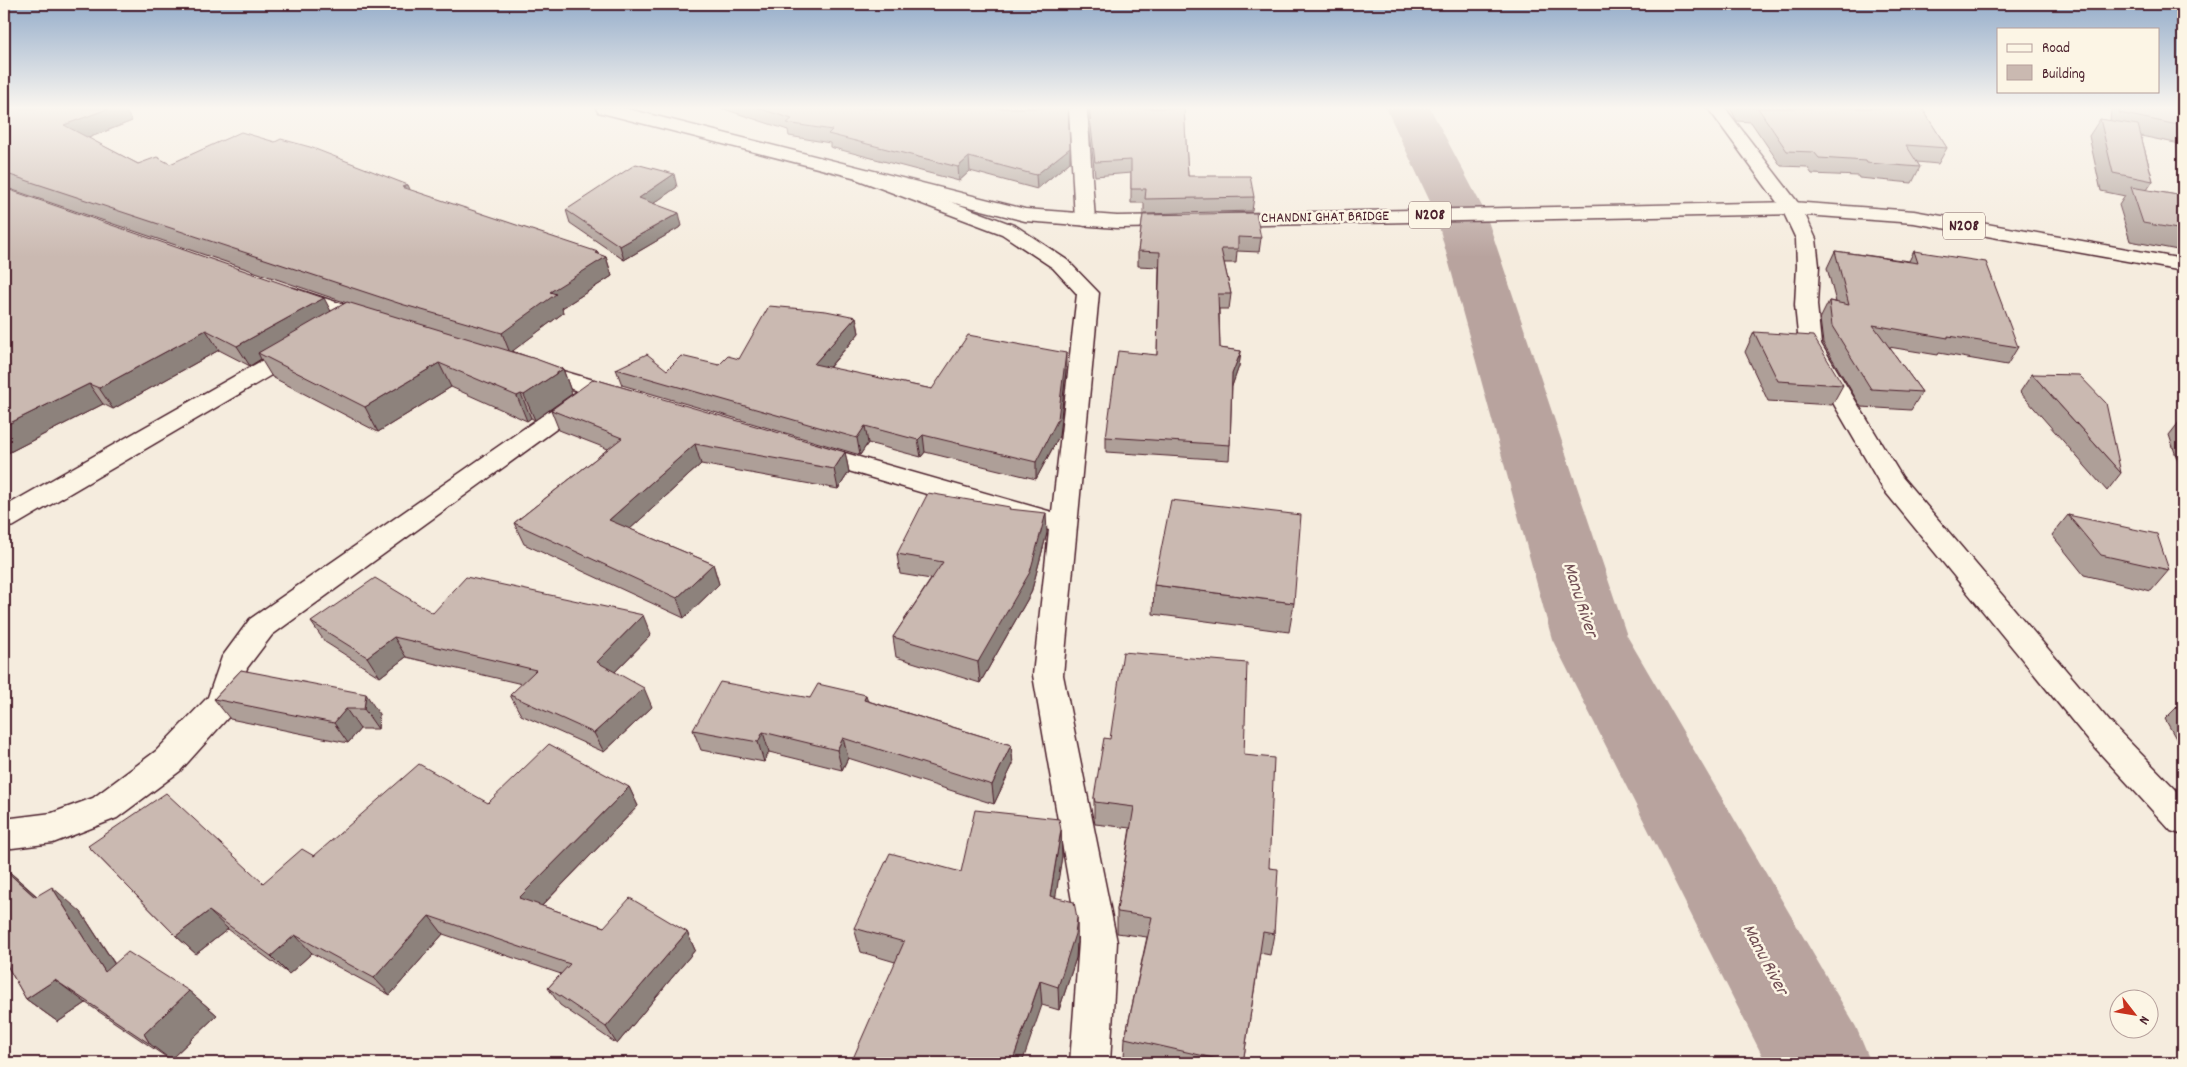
<svg xmlns="http://www.w3.org/2000/svg" width="2187" height="1067" font-family="Dekko,sans-serif">
	<style>
		.lines { fill: none; stroke-linecap: round; stroke-linejoin: round }
		.river { fill: #b8a39e; fill-rule: evenodd }
		.minor-casing { stroke: #4a1f2b; stroke-width: 3 }
		.highway-casing { stroke: #4a1f2b; stroke-width: 3 }
		.minor { fill: #fcf5e5; fill-rule: evenodd }
		.highway { fill: #fcf5e5; fill-rule: evenodd }
		.wall { fill: #ae9f98; stroke: #4a1f2b }
		.shaded-wall { fill: #8d827c; stroke: #4a1f2b }
		.building { fill: #cab9b1; stroke: #4a1f2b }
		.labels { text-anchor: middle; dominant-baseline: central; stroke-width: 5; stroke-linejoin: round; paint-order: stroke }
		.far-street-label { font-size: 15px; fill: #4a1f2b; stroke: #fcf5e5 }
		.shield { fill: #fcf5e5; stroke: #7f5f63; stroke-width: 1 }
		.shield-label { font-size: 16px; font-weight: bold; fill: #4a1f2b }
		.water-label { font-size: 19px; font-style: italic; fill: #704d53; stroke: #fcf5e5 }
	</style>
	<rect width="100%" height="100%" fill="#f5ecde"/>
	<filter id="ink" filterUnits="userSpaceOnUse"><feTurbulence type="fractalNoise" baseFrequency=".02" numOctaves="2"/><feDisplacementMap in="SourceGraphic" scale="10" xChannelSelector="R" yChannelSelector="G"/><feConvolveMatrix kernelMatrix="1 2 1 2 8 2 1 2 1" color-interpolation-filters="sRGB"/></filter>
	<g filter="url(#ink)">
		<g class="lines">
			<polygon class="river" points="1386,108 1430,108 1485,212 1627,636 1856,1027 1871,1063 1766,1063 1552,639 1435,212"/>
			<defs>
				<g id="minor">
					<polygon points="1069,108 1087,108 1095,220 1092,224 1085,226 1078,224 1075,220"/>
					<polygon points="1708,108 1725,108 1802,208 1816,239 1819,266 1817,305 1821,344 1902,477 2110,722 2183,797 2183,835 2171,831 2088,740 1883,489 1799,344 1795,305 1797,266 1796,239 1782,209"/>
					<polygon points="863,169 1016,226 1067,260 1099,293 1063,675 1117,942 1110,1063 1070,1063 1079,942 1033,675 1049,530 801,457 797,451 801,445 810,443 1052,512 1077,294 1053,268 1002,234 856,179 854,175 856,171"/>
					<polygon points="293,288 379,316 382,321 379,326 371,328 285,300 282,295 285,290"/>
					<polygon points="299,342 307,344 311,349 307,354 14,526 4,528 4,507 291,344"/>
					<polygon points="532,362 631,391 634,396 631,401 622,403 598,396 595,401 272,635 247,668 233,712 180,771 117,818 53,843 4,849 4,819 52,813 93,798 156,751 208,697 222,657 250,619 578,391 524,374 520,369 524,364"/>
				</g>
				<g id="highway">
					<polygon points="596,108 624,108 1025,209 1117,216 1179,215 1186,217 1189,221 1186,225 1179,227 1117,228 1025,221 598,112"/>
					<polygon points="1792,202 1914,211 2183,259 2183,271 1914,223 1792,214 1219,226 1212,224 1209,220 1212,216 1219,214"/>
				</g>
			</defs>
			<use href="#minor" class="minor-casing"/>
			<use href="#highway" class="highway-casing"/>
			<use href="#minor" class="minor"/>
			<use href="#highway" class="highway"/>
		</g>
		<g class="wall">
			<polygon points="4,108 132,121 88,138 138,164 170,164 408,185 410,190 606,257 612,276 562,308 563,313 512,351 563,369 572,394 535,420 531,418 527,421 451,387 378,432 272,377 261,359 250,366 219,350 113,409 103,404 4,455 4,188 331,311 347,303 4,187"/>
			<polygon points="721,108 1068,108 1070,162 1037,189 970,171 959,181 830,147 830,143 789,136 788,130"/>
			<polygon points="1087,108 1184,108 1188,176 1254,197 1252,211 1144,214 1144,203 1131,203 1131,173 1095,176"/>
			<polygon points="1730,108 1922,108 1947,148 1938,164 1917,162 1920,167 1912,183 1859,178 1858,176 1812,174 1807,167 1781,166 1751,122 1737,121"/>
			<polygon points="2111,108 2183,108 2183,140 2180,144 2141,136 2153,181 2147,190 2183,196 2183,251 2130,241 2119,205 2125,196 2101,191 2089,136 2100,119 2110,121"/>
			<polygon points="677,187 654,203 682,226 624,260 570,223 566,210"/>
			<polygon points="1143,215 1261,238 1259,252 1237,251 1236,263 1224,263 1231,294 1229,309 1219,309 1220,348 1241,351 1239,366 1232,386 1230,445 1229,460 1106,452 1106,437 1157,355 1159,267 1138,266 1138,251"/>
			<polygon points="1835,251 1909,261 1914,251 2018,347 2007,365 1939,353 1938,355 1889,347 1922,392 1911,410 1861,407 1823,343 1820,319 1829,301 1836,302 1827,268"/>
			<polygon points="856,317 859,333 829,368 932,389 1066,370 1059,436 1036,479 925,452 921,457 868,443 860,455 622,385 616,369 667,370 719,365 739,359"/>
			<polygon points="1754,332 1843,385 1832,405 1768,401 1745,352"/>
			<polygon points="2032,374 2121,473 2107,491 2020,392"/>
			<polygon points="551,410 845,452 849,472 838,489 701,464 630,529 713,564 719,584 684,618 524,544 514,523 608,449 559,430"/>
			<polygon points="2183,417 2183,477 2169,435"/>
			<polygon points="1010,509 1047,533 1031,593 980,683 896,657 893,637 931,579 900,574 897,554"/>
			<polygon points="2068,515 2169,570 2151,591 2084,575 2052,535"/>
			<polygon points="1154,585 1294,603 1289,632 1153,614"/>
			<polygon points="433,613 651,635 615,672 652,707 604,752 521,715 510,695 522,684 406,657 380,677 325,642 311,622"/>
			<polygon points="241,670 379,714 378,729 360,729 348,743 230,719 214,699"/>
			<polygon points="810,698 868,701 1011,745 1013,764 994,804 848,758 842,770 769,752 764,762 701,750 693,730"/>
			<polygon points="2183,701 2183,751 2165,719"/>
			<polygon points="1244,755 1269,868 1274,934 1270,955 1260,953 1243,1063 1152,1063 1124,1057 1125,1038 1147,937 1117,933 1117,910 1130,828 1095,824 1094,819 1094,797"/>
			<polygon points="629,787 638,806 542,906 604,927 687,932 695,950 617,1044 560,1005 548,988 561,974 443,934 390,995 312,953 289,974 228,929 196,954 176,936 88,846 263,883 314,856 488,803"/>
			<polygon points="1061,830 1062,856 1055,897 1077,918 1077,942 1076,958 1059,1010 861,952 854,928"/>
			<polygon points="4,867 37,896 81,912 115,964 189,991 217,1015 173,1057 177,1063 175,1063 86,1003 58,1022 26,999 4,960"/>
		</g>
		<g class="shaded-wall">
			<polygon points="110,108 124,108 132,121 75,143 64,125"/>
			<polygon points="1070,148 1070,162 1037,189 1036,175"/>
			<polygon points="969,157 970,171 959,181 958,167"/>
			<polygon points="674,174 677,187 643,211 639,198"/>
			<polygon points="408,185 416,203 402,187"/>
			<polygon points="679,213 682,226 624,260 620,246"/>
			<polygon points="598,252 601,260 606,257 612,276 562,308 563,313 510,353 502,333 550,292"/>
			<polygon points="324,298 334,317 258,353 261,359 250,366 237,346"/>
			<polygon points="856,317 859,333 817,381 814,364"/>
			<polygon points="206,330 219,350 113,409 99,388"/>
			<polygon points="1241,351 1239,366 1231,389 1232,374"/>
			<polygon points="1066,353 1066,370 1059,436 1036,479 1036,462"/>
			<polygon points="439,363 451,387 378,432 365,407"/>
			<polygon points="563,369 572,394 535,420 524,395"/>
			<polygon points="89,384 103,404 4,455 4,426"/>
			<polygon points="521,394 531,418 527,421 517,396"/>
			<polygon points="865,426 868,443 860,455 857,438"/>
			<polygon points="923,435 925,452 921,457 918,440"/>
			<polygon points="695,444 701,464 617,541 609,520"/>
			<polygon points="845,452 849,472 838,489 834,469"/>
			<polygon points="1046,513 1047,533 1031,593 980,683 978,662"/>
			<polygon points="713,564 719,584 684,618 677,598"/>
			<polygon points="643,615 651,635 606,681 597,662"/>
			<polygon points="394,637 406,657 380,677 367,657"/>
			<polygon points="644,688 652,707 604,752 594,733"/>
			<polygon points="366,694 379,714 378,729 364,709"/>
			<polygon points="866,695 871,715 864,700"/>
			<polygon points="346,709 360,729 348,743 334,723"/>
			<polygon points="763,732 769,752 764,762 758,742"/>
			<polygon points="843,738 848,758 842,770 837,750"/>
			<polygon points="1011,745 1013,764 994,804 992,785"/>
			<polygon points="629,787 638,806 531,917 519,898"/>
			<polygon points="1061,830 1062,856 1052,921 1050,896"/>
			<polygon points="4,867 65,922 35,897 4,869"/>
			<polygon points="52,887 81,912 135,996 105,972"/>
			<polygon points="209,911 228,929 196,954 176,936"/>
			<polygon points="429,916 443,934 390,995 374,978"/>
			<polygon points="1077,918 1077,942 1076,958 1059,1010 1058,987"/>
			<polygon points="687,932 695,950 617,1044 606,1027"/>
			<polygon points="295,935 312,953 289,974 271,956"/>
			<polygon points="55,980 86,1003 58,1022 26,999"/>
			<polygon points="1040,981 1042,1005 1022,1063 1012,1063"/>
			<polygon points="189,991 217,1015 173,1057 177,1063 175,1063 150,1044 144,1034"/>
		</g>
		<g class="building">
			<polygon points="4,108 110,108 64,125 138,164 157,157 170,164 241,132 275,142 281,139 310,147 408,185 402,187 598,252 596,253 606,257 550,292 556,294 502,333 401,304 4,173"/>
			<polygon points="758,108 1068,108 1070,148 1036,175 969,157 958,167 828,134 832,130 787,123 792,119"/>
			<polygon points="1089,108 1184,108 1188,176 1250,176 1254,197 1145,199 1146,189 1131,189 1131,160 1095,162"/>
			<polygon points="1758,108 1922,108 1947,148 1906,145 1920,167 1867,163 1866,161 1819,158 1814,152 1787,151"/>
			<polygon points="2120,108 2183,108 2183,126 2119,113"/>
			<polygon points="2100,119 2138,125 2153,181 2113,173"/>
			<polygon points="636,164 674,174 639,198 679,213 620,246 566,210"/>
			<polygon points="2131,187 2183,196 2183,230 2143,223"/>
			<polygon points="4,188 324,298 237,346 206,330 99,388 89,384 4,426"/>
			<polygon points="1256,213 1261,238 1238,237 1238,249 1221,249 1231,294 1218,294 1220,348 1241,351 1232,374 1230,445 1106,437 1118,351 1157,355 1160,252 1138,251 1143,215"/>
			<polygon points="1835,251 1918,263 1914,251 1986,262 2018,347 1948,336 1948,338 1873,325 1922,392 1871,389 1832,326 1829,301 1849,305"/>
			<polygon points="347,302 536,359 563,369 524,395 521,394 517,396 439,363 365,407 258,353"/>
			<polygon points="769,306 826,311 856,317 814,364 932,389 968,335 1066,353 1058,419 1036,462 923,435 918,440 865,426 857,438 616,369 647,354 667,370 681,356 719,365 728,356 739,359"/>
			<polygon points="1754,332 1813,336 1843,385 1778,381"/>
			<polygon points="2032,374 2079,375 2106,403 2121,473"/>
			<polygon points="594,379 845,452 834,469 695,444 609,520 713,564 677,598 514,523 622,438 551,410"/>
			<polygon points="928,493 1010,507 1009,509 1046,513 1030,572 978,662 893,637 943,562 897,554"/>
			<polygon points="1171,500 1301,515 1294,603 1154,585"/>
			<polygon points="2068,515 2157,534 2169,570 2101,555"/>
			<polygon points="466,577 643,615 597,662 644,688 594,733 510,695 536,670 394,637 367,657 311,622 375,578 433,613"/>
			<polygon points="1123,652 1247,663 1244,755 1274,758 1269,868 1278,869 1274,934 1263,932 1243,1063 1235,1063 1125,1038 1152,917 1118,912 1117,910 1134,807 1095,802 1094,797 1104,738 1110,739"/>
			<polygon points="241,670 366,694 364,709 346,709 334,723 214,699"/>
			<polygon points="720,682 810,698 818,684 866,695 864,700 1011,745 992,785 843,738 837,750 763,732 758,742 693,730"/>
			<polygon points="549,744 629,787 519,898 604,927 630,898 687,932 606,1027 548,988 570,964 429,916 374,978 295,935 271,956 209,911 176,936 88,846 166,793 263,883 302,849 314,856 419,764 488,803"/>
			<polygon points="975,810 1059,819 1061,830 1050,896 1074,902 1077,918 1075,934 1058,987 1040,981 1012,1063 851,1063 904,942 854,928 890,853 961,872"/>
			<polygon points="4,869 35,897 52,887 105,972 128,952 189,991 144,1034 150,1044 55,980 26,999 4,960"/>
		</g>
	</g>
	<linearGradient id="sky" x2="0" y2="1"><stop stop-color="#95adca"/><stop offset="0.42" stop-color="#faf6f0"/><stop offset="1" stop-color="#faf6f0" stop-opacity="0"/></linearGradient>
	<rect width="2187" height="257" fill="url(#sky)"/>
	<g class="labels">
		<g class="far-street-label">
			<text transform="translate(1325 218) rotate(-1)">CHANDNI GHAT BRIDGE</text>
		</g>
		<g class="shield">
			<rect x="1409" y="201.5" width="42" height="27" rx="4"/>
			<rect x="1943" y="212.5" width="42" height="27" rx="4"/>
		</g>
		<g class="shield-label">
			<text x="1430" y="215">N208</text>
			<text x="1964" y="226">N208</text>
		</g>
		<g class="water-label">
			<text transform="translate(1579 600) rotate(72)">Manu River</text>
			<text transform="translate(1764 960) rotate(62)">Manu River</text>
		</g>
	</g>
	<rect width="2187" height="1067" fill="none" stroke="#fcf5e5" stroke-width="20"/>
	<rect x="10" y="10" width="2167" height="1047" fill="none" stroke="#4a1f2b" stroke-width="2" filter="url(#ink)"/>
	<rect x="1997" y="28" width="162" height="65" fill="#fcf5e5" stroke="#b59f9b"/>
	<rect x="2007" y="44" width="25" height="8" fill="#fcf5e5" stroke="#b59f9b"/>
	<text x="2042" y="52" font-size="15" fill="#4a1f2b">Road</text>
	<rect x="2007" y="65" width="25" height="15" fill="#cab9b1" stroke="#b59f9b"/>
	<text x="2042" y="78" font-size="15" fill="#4a1f2b">Building</text>
	<g transform="translate(2134 1014) rotate(121)"><circle r="24" fill="#fcf5e5" stroke="#b59f9b"/>
	<path d="M0-4L9 19L0 12L-9 19Z" fill="#c8321e"/>
	<text y="-8" font-size="14" font-weight="bold" text-anchor="middle" fill="#4a1f2b">N</text>
	</g>
</svg>
